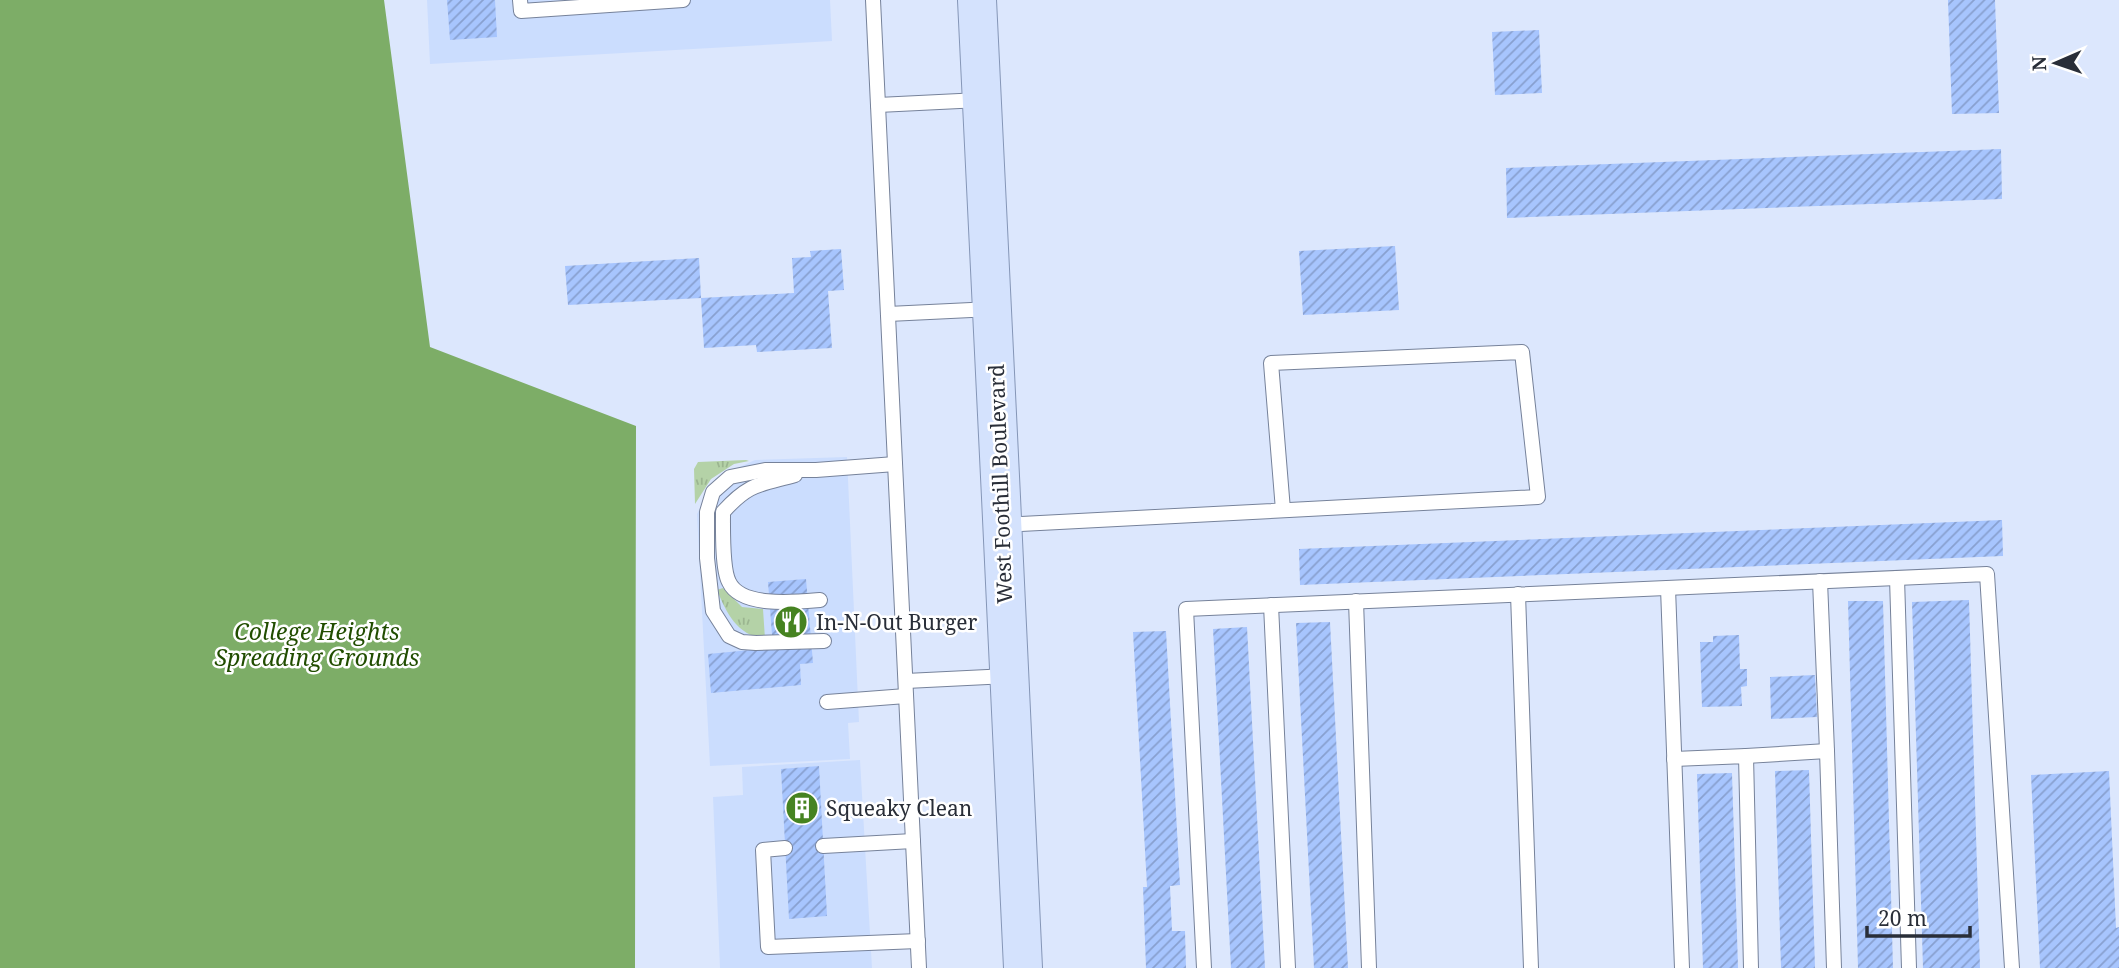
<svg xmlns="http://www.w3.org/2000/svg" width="2119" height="968" font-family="'Noto Serif',serif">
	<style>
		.built { fill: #cbddfe }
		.grass { fill: url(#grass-tufts) }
		.water { fill: #7dad67 }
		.building { fill: url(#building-hatch) }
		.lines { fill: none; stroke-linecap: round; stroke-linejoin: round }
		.lane-casing { stroke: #76829a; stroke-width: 16 }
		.primary-casing { stroke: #8596b7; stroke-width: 40 }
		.lane { stroke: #fff; stroke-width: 14 }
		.primary { stroke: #d4e2fd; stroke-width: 38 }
		.labels { text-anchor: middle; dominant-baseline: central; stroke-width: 5; stroke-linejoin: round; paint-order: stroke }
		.street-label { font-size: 21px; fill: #292e38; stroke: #fff }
		.poi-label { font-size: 21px; fill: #292e38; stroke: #fff; text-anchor: start }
		.water-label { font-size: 23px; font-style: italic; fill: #214d00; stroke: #fff }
	</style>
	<defs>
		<pattern id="grass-tufts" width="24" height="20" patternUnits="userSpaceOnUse" patternTransform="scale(1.75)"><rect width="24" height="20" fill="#b4d2a7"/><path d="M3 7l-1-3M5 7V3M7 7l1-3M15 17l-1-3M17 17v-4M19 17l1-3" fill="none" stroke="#9bb590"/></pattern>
		<pattern id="building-hatch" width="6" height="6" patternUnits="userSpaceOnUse" patternTransform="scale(1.75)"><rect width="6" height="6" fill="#a7c5fe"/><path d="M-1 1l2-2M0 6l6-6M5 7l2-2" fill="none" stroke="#88a0cf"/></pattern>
	</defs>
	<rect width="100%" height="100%" fill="#dce7fd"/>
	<g class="built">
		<polygon points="427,0 830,0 832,41 430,64"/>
		<polygon points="847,457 859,722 848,723 850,759 710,766 697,514 716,478 755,460"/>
		<polygon points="860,760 872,968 720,968 713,797 743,795 742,767"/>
	</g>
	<g class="grass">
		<polygon points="746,460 749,461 734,464 711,479 695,504 694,469 698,462"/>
		<path d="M723 588 742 607 763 609 765 639C737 635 727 614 717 590Z"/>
	</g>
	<polygon class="water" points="0,0 384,0 430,347 636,426 635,968 0,968"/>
	<g class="building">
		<polygon points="447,0 495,0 497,37 450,40"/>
		<polygon points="1948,0 1995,0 1999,113 1952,114"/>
		<polygon points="1539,30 1542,93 1495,95 1492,32"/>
		<polygon points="2001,149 2002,199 1507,218 1506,168"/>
		<polygon points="1395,246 1399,310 1303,315 1299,251"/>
		<polygon points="841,249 844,290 828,291 832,348 757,352 756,345 704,348 701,298 794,293 792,258 811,257 810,251"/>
		<polygon points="699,258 701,298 568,305 565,266"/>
		<polygon points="2002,520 2003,556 1300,585 1299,549"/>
		<polygon points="806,579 813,663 800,664 801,685 711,693 708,654 773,648 768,582"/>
		<polygon points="1969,600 1980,968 1923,968 1912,602"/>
		<polygon points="1848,601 1883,601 1893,968 1858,968"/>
		<polygon points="1330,622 1348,968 1314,968 1296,623"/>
		<polygon points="1247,627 1265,968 1231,968 1213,629"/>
		<polygon points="1166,631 1180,885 1170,886 1172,931 1185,931 1186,968 1146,968 1143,887 1147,887 1133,632"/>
		<polygon points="1739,635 1740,669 1747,669 1747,686 1741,687 1742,706 1702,707 1700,642 1713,642 1713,636"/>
		<polygon points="1815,675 1817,717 1771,719 1770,677"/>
		<polygon points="819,766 827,916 789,919 781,769"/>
		<polygon points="1809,770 1815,968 1781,968 1775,771"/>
		<polygon points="2109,771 2116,928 2119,927 2119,968 2040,968 2031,775"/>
		<polygon points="1732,773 1738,968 1703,968 1697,774"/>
	</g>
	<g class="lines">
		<defs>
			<g id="lane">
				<polyline points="520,0 521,11 683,0"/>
				<polyline points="873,0 919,968"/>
				<polyline points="878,105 980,100"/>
				<polyline points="888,314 992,309"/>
				<path d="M795 475C759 485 749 483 723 512 723 528 722 569 729 582 741 608 796 602 820 600"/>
				<polyline points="1002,525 1538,497 1522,352 1271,363 1283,510"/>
				<polyline points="1897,578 1909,968"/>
				<polyline points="1820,581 1827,751"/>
				<polyline points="1668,588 1682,968"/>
				<polyline points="1518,594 1531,968"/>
				<polyline points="1356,601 1369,968"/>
				<polyline points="1271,605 1288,968"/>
				<polyline points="824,641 756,643 742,642 729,636 713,611 707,558 707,512 713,492 730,477 765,470 816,470 895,464"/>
				<polyline points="906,681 1008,676"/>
				<polyline points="827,702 906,696"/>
				<polyline points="1746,756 1827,751 1834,968"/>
				<polyline points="1674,759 1746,756 1751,968"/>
				<polyline points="823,846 913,841"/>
				<polyline points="785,848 763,850 768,947 918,941"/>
				<polyline points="1204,968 1186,609 1987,574 2012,968"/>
			</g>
			<path id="primary" d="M977 0C993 323 1008 645 1023 968"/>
		</defs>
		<use href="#lane" class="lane-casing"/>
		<use href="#primary" class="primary-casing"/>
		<use href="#lane" class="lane"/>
		<use href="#primary" class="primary"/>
	</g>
	<defs>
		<symbol id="restaurant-disc" viewBox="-11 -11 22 22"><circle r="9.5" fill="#468321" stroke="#fff"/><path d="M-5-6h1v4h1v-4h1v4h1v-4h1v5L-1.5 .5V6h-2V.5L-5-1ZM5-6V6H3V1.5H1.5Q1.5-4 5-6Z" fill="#fff"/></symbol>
		<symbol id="building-disc" viewBox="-11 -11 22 22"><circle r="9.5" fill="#468321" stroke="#fff"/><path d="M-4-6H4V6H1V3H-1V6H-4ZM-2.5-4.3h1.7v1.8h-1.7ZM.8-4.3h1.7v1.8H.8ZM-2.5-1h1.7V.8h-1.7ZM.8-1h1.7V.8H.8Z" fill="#fff"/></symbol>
	</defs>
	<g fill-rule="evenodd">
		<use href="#restaurant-disc" x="772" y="603" width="38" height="38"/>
		<use href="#building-disc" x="783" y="789" width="38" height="38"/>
	</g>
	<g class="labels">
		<g class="street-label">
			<text transform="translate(1000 484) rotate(-92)">West Foothill Boulevard</text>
		</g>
		<g class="poi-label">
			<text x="816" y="622">In-N-Out Burger</text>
			<text x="826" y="808">Squeaky Clean</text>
		</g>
		<g class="water-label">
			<text x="317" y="631">College Heights<tspan x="317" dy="26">Spreading Grounds</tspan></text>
		</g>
	</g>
	<g transform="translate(2056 63) rotate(268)" stroke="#ffffff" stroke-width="5" paint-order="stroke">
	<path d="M0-5L12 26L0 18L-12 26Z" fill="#292e38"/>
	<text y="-10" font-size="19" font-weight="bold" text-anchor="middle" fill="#292e38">N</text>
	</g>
	<path d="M1867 926v10h103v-10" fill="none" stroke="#292e38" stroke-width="3.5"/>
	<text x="1878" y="926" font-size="21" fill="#292e38" stroke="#ffffff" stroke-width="5" paint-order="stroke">20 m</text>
</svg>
